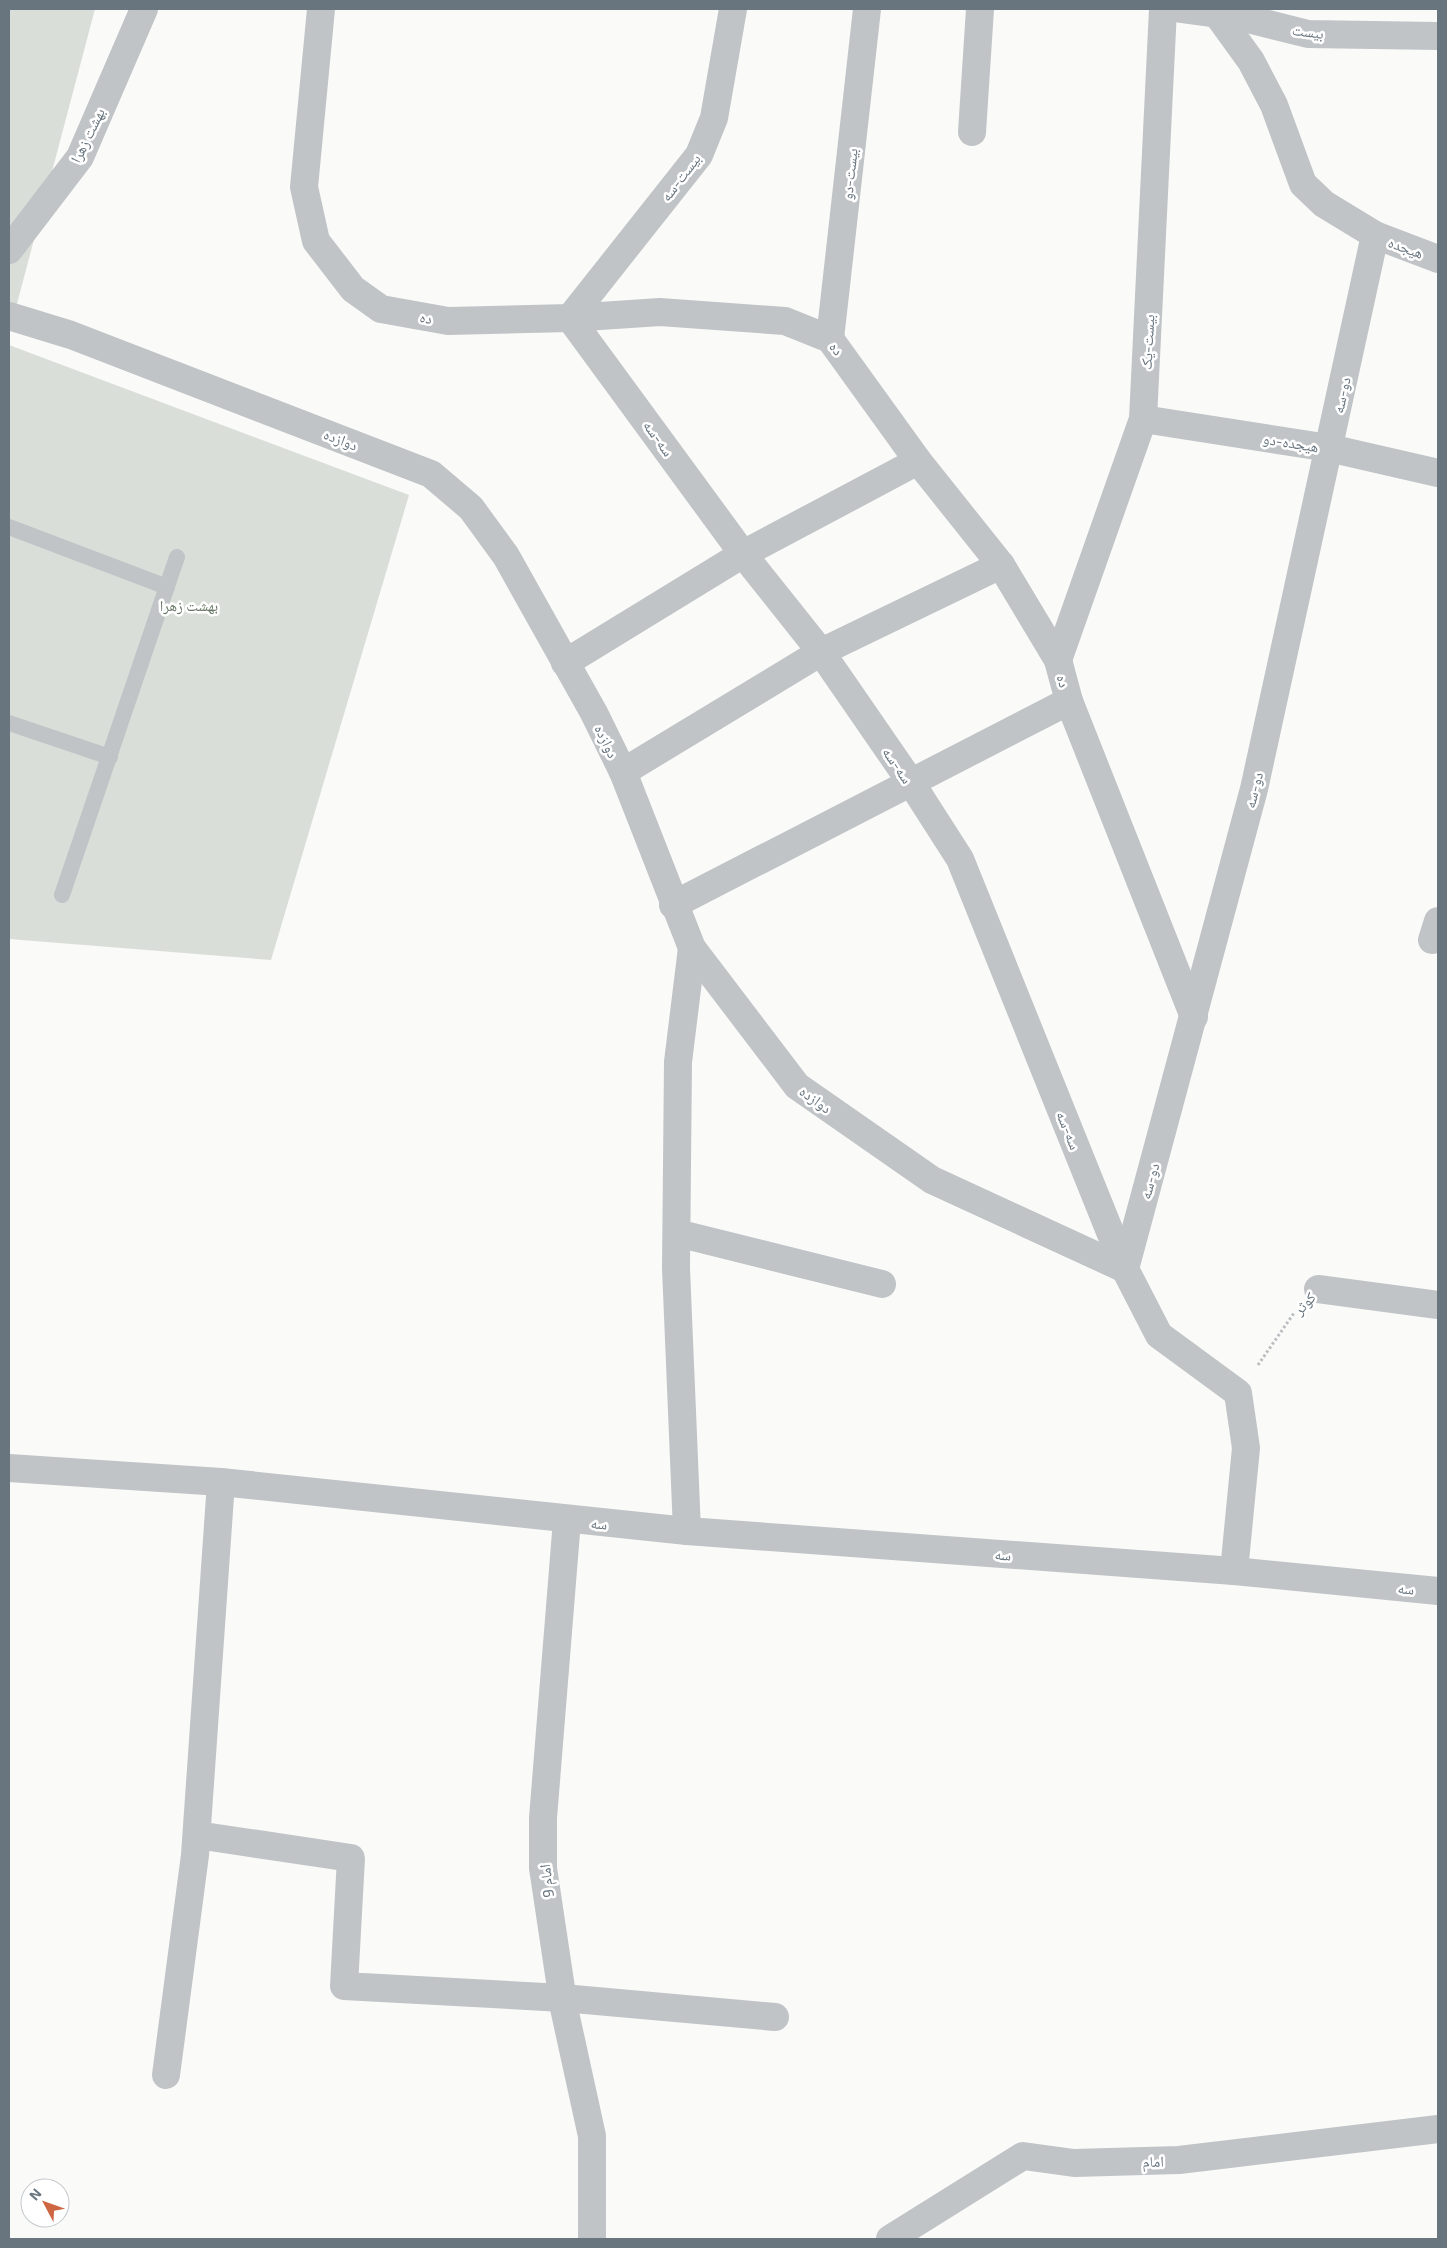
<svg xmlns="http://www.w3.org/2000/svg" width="1447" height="2248" font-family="'Exo 2','Noto Naskh Arabic',sans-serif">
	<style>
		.green { fill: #daded8 }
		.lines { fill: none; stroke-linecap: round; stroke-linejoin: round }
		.path { stroke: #babdc0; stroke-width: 3; stroke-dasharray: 2.5 2.5; stroke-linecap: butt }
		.lane { stroke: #c0c4c7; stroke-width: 16 }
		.street { stroke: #c0c4c7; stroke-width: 28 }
		.labels { text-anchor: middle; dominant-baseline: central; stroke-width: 5; stroke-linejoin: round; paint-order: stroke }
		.street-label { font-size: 15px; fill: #68757f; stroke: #fff }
		.park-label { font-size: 15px; fill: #697866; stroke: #fff }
	</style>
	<rect width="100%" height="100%" fill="#fafaf8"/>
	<g class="green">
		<polygon points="9,9 95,9 9,334"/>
		<polygon points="9,345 409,495 271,960 9,939"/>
	</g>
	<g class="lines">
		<polyline class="path" points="1258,1365 1294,1313"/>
		<g class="lane">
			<polyline points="9,527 167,587"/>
			<polyline points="9,723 110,757"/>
			<polyline points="62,895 177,557"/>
		</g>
		<g class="street">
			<polyline points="321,9 304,187 316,241 353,289 381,309 448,321 570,318 660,312 785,321 830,339 918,461 1001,565 1058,660 1069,701 1194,1017"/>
			<polyline points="733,9 714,118 699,155 570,318 743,554 821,652 910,781 960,859 1125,1269"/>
			<polyline points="1181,9 1240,17 1308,34 1438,36"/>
			<polyline points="1217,9 1217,14 1251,61 1274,105 1303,184 1324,204 1375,235 1254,789 1125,1269 1159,1335 1238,1393 1246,1448 1234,1571"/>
			<polyline points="972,132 980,9"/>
			<polyline points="1375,235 1438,259"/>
			<polyline points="9,250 80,157 144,9"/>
			<polyline points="9,316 71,335 431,474 471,508 506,556 594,713 623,772 692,948 797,1086 932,1180 1125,1269"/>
			<polyline points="830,339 867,9"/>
			<polyline points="1143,419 1329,448 1438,473"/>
			<polyline points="1058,660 1143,419 1163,9"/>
			<polyline points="565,663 743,554 918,461"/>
			<polyline points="623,772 821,652 1001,565"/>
			<polyline points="673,905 1069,701"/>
			<polyline points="1432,940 1438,921"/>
			<polyline points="677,1233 882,1284"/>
			<polyline points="1318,1289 1438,1305"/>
			<polyline points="9,1468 221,1482 687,1531 1234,1571 1438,1591"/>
			<polyline points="567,1520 543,1818 543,1868 564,2008 592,2136 592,2239"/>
			<polyline points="687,1531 676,1268 678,1062 692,948"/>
			<polyline points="197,1835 351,1858 344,1986 563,1998 775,2017"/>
			<polyline points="166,2075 195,1855 221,1482"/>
			<polyline points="890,2239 1023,2156 1074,2163 1179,2160 1438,2129"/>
		</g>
	</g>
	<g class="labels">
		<g class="street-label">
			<text transform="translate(1308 31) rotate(7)">بیست</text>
			<text transform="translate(87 135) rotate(-64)">بهشت زهرا</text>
			<text transform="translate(849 174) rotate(-84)">بیست-دو</text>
			<text transform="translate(680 177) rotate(-53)">بیست-سه</text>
			<text transform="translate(1406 247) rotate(20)">هیجده</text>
			<text transform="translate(426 317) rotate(10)">ده</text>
			<text transform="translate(1147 342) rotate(-87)">بیست-یک</text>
			<text transform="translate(837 348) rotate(51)">ده</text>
			<text transform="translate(1341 395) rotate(-78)">دو-سه</text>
			<text transform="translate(659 438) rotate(54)">سه-سه</text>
			<text transform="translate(341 439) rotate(21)">دوازده</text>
			<text transform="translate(1291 442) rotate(9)">هیجده-دو</text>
			<text transform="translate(1064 681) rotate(75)">ده</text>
			<text transform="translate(607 741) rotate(64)">دوازده</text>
			<text transform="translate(898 765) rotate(56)">سه-سه</text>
			<text transform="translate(1253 790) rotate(-76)">دو-سه</text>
			<text transform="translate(816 1099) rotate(36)">دوازده</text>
			<text transform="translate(1069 1130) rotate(68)">سه-سه</text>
			<text transform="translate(1149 1181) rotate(-75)">دو-سه</text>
			<text transform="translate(1304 1303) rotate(-47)">کوثر</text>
			<text transform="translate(599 1523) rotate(5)">سه</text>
			<text transform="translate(1003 1554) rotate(4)">سه</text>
			<text transform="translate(1406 1588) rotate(5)">سه</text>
			<text transform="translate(546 1881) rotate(-97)">امام 9</text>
			<text transform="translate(1153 2161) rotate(-2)">امام</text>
		</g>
		<g class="park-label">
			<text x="189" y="605">بهشت زهرا</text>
		</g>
	</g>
	<rect width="1447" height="2248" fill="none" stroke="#68757f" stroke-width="20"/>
	<g transform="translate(45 2203) rotate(311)"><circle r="24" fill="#ffffff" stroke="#c3c8cc"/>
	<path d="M0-4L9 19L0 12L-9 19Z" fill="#cf6642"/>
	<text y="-8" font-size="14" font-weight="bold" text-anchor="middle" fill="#68757f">N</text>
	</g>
</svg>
